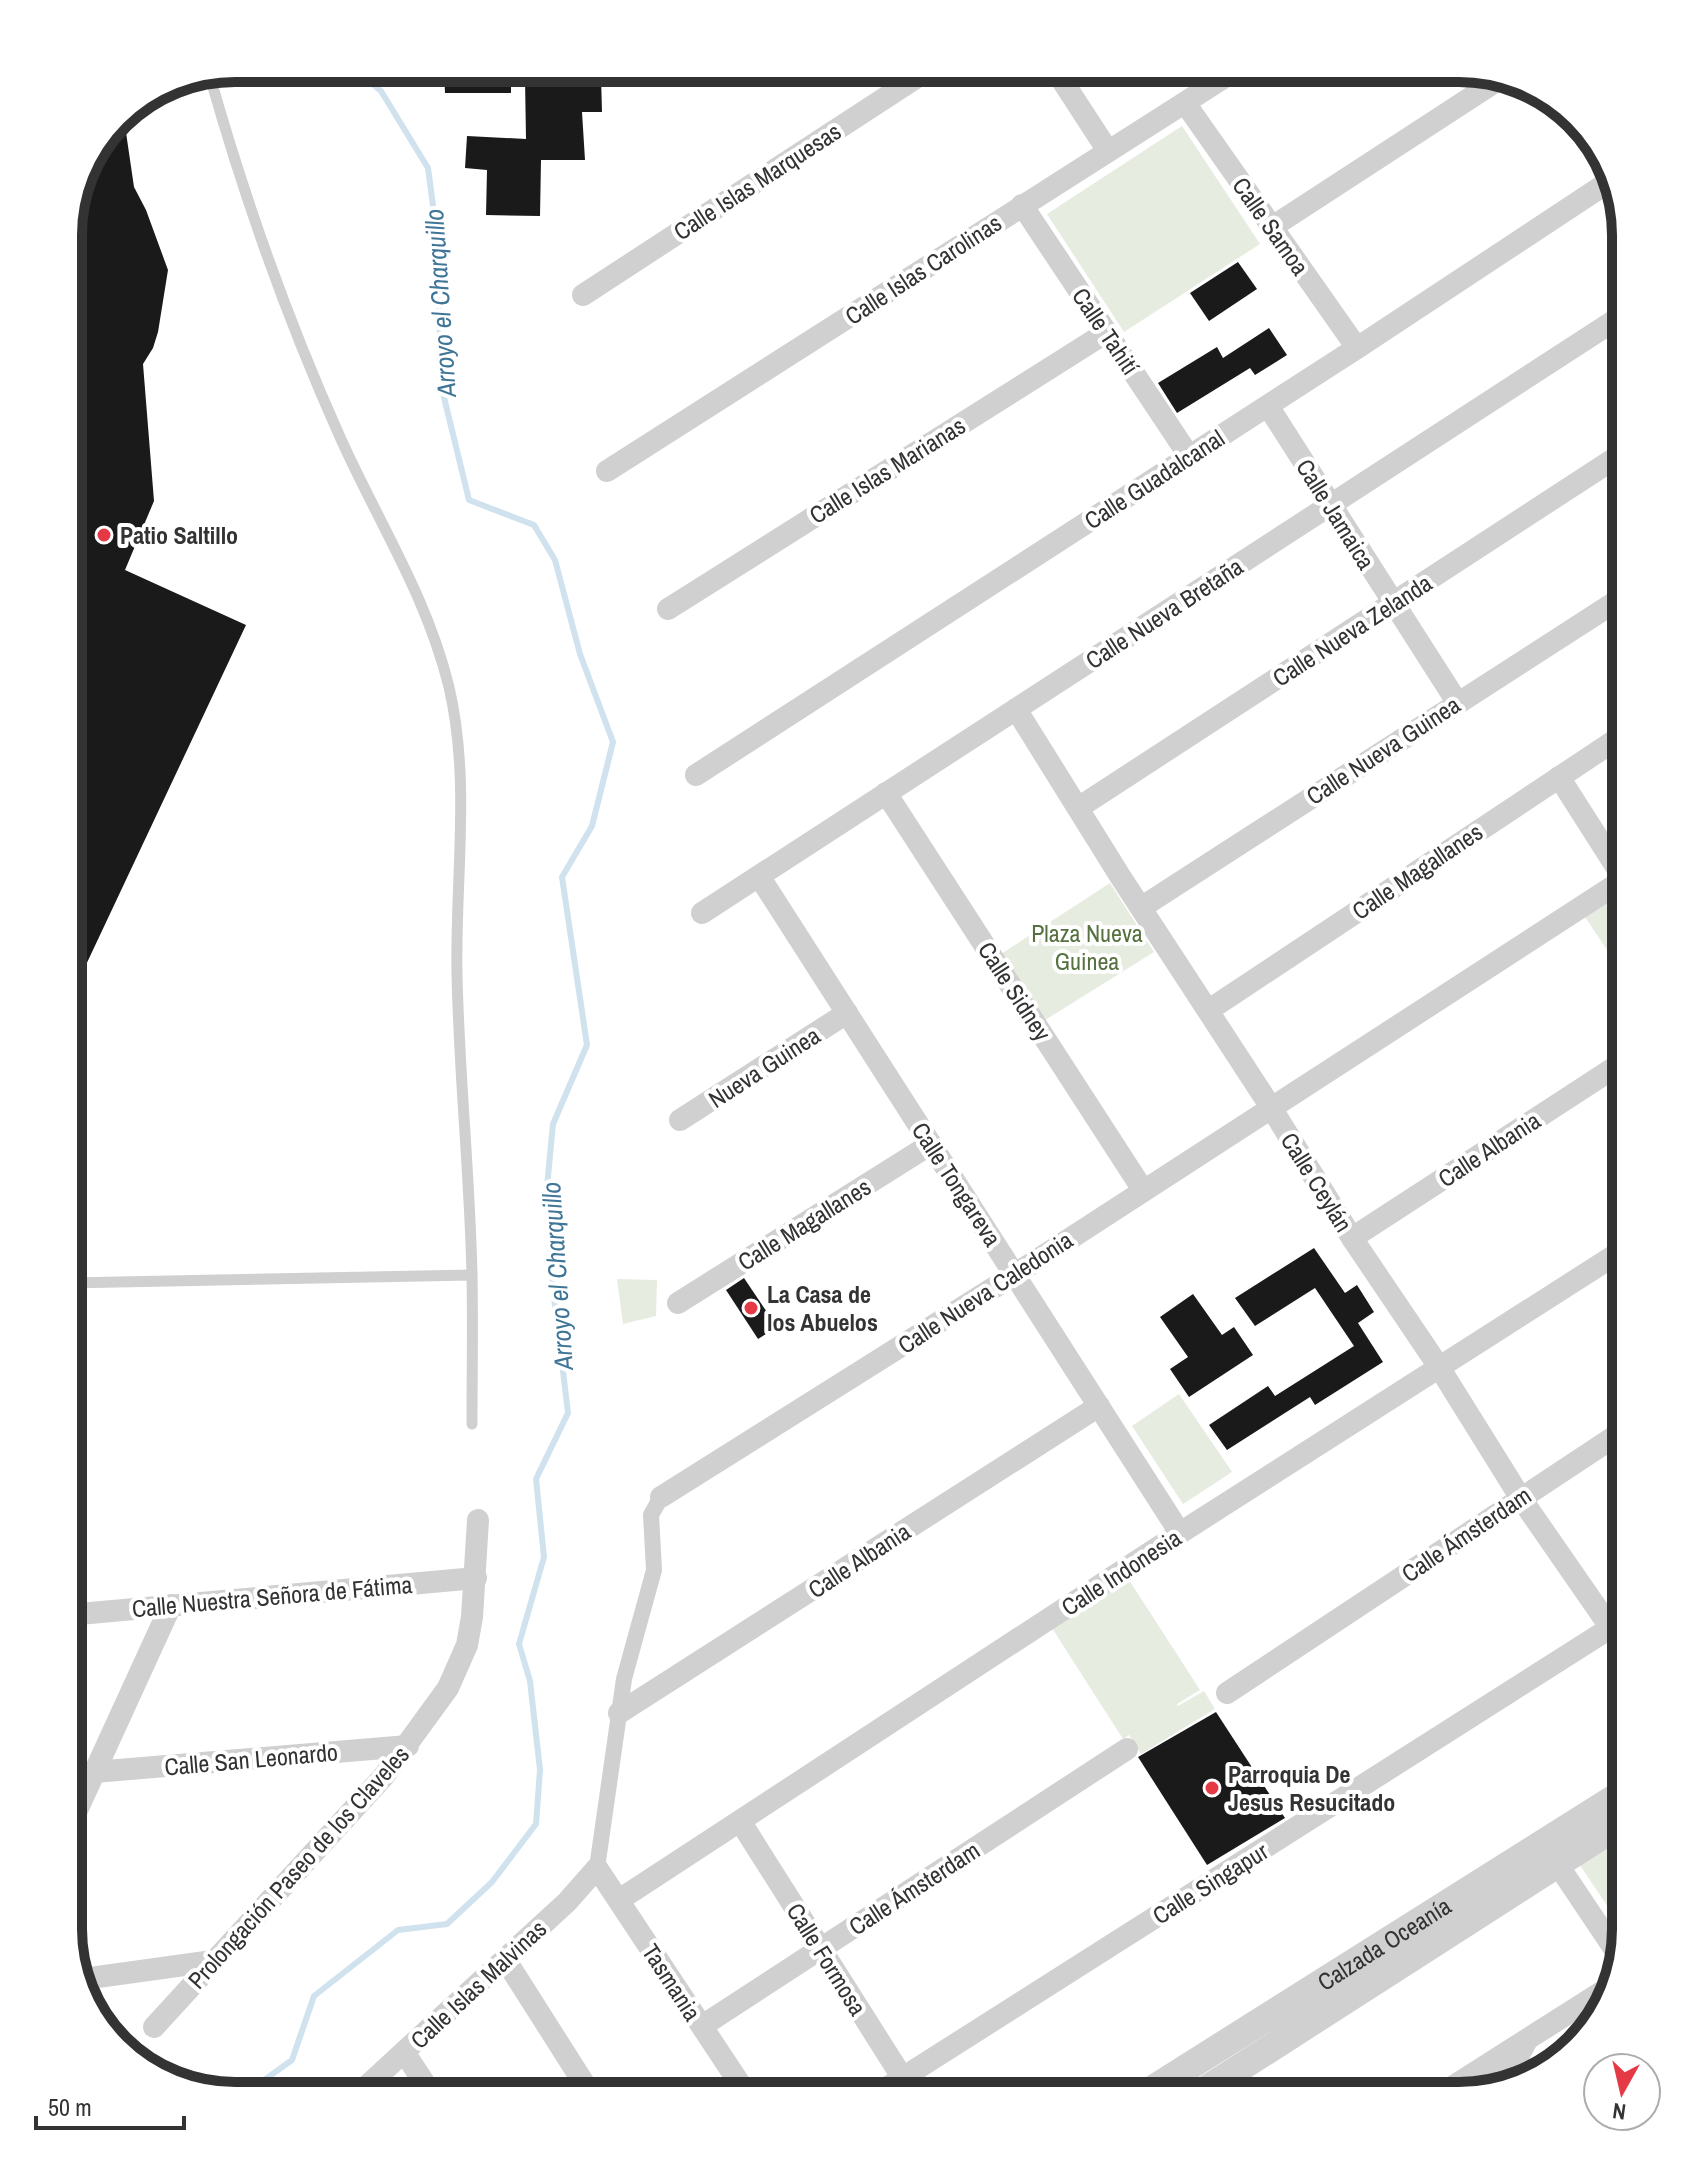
<svg xmlns="http://www.w3.org/2000/svg" width="1694" height="2164" font-family="'Archivo Narrow',sans-serif">
	<style>
		.green { fill: #e6ecdf }
		.lines { fill: none; stroke-linecap: round; stroke-linejoin: round }
		.stream { stroke: #cfe2ee; stroke-width: 6 }
		.building { fill: #1a1a1a }
		.service { stroke: #d0d0d0; stroke-width: 11 }
		.pedestrian { stroke: #d0d0d0; stroke-width: 16 }
		.minor { stroke: #d0d0d0; stroke-width: 22 }
		.tertiary { stroke: #d0d0d0; stroke-width: 28 }
		.poi-dot { fill: #e63946; stroke: #fff; stroke-width: 3 }
		.labels { text-anchor: middle; dominant-baseline: central; stroke-width: 8; stroke-linejoin: round; paint-order: stroke }
		.street-label { font-size: 24px; fill: #333; stroke: #fff }
		.poi-label { font-size: 24px; font-weight: bold; fill: #333; stroke: #fff; text-anchor: start }
		.park-label { font-size: 24px; fill: #56703f; stroke: #fff }
		.water-label { font-size: 26px; font-style: italic; fill: #3f7597; stroke: #fff }
		.rim { fill: none; stroke: #333; stroke-width: 10 }
	</style>
	<rect width="100%" height="100%" fill="#fff"/>
	<g class="green">
		<polygon points="1182,126 1260,244 1124,332 1047,214"/>
		<polygon points="1110,883 1154,952 1042,1022 998,956"/>
		<polygon points="1626,890 1626,978 1585,917"/>
		<polygon points="617,1279 657,1280 656,1316 623,1324"/>
		<polygon points="1179,1394 1232,1472 1183,1504 1132,1426"/>
		<polygon points="1129,1580 1200,1690 1177,1704 1178,1706 1204,1691 1215,1709 1141,1754 1129,1735 1123,1739 1052,1628"/>
		<polygon points="1626,1828 1626,1929 1625,1932 1577,1861"/>
	</g>
	<g class="lines">
		<polyline class="stream" points="242,2096 292,2060 314,1996 398,1930 447,1924 492,1882 536,1824 540,1770 530,1681 519,1644 544,1557 536,1479 568,1413 553,1288 547,1187 553,1124 587,1045 562,877 592,826 613,742 580,654 555,560 534,525 469,500 442,389 436,228 428,168 381,91 353,68"/>
	</g>
	<g class="building">
		<polygon points="444,68 511,68 511,93 445,93"/>
		<polygon points="601,76 602,112 582,112 585,160 541,160 540,216 486,215 487,170 465,168 467,136 526,139 525,79"/>
		<polygon points="123,112 134,187 146,210 168,270 158,332 153,348 143,364 154,501 125,570 246,625 68,1003 68,224 85,162"/>
		<polygon points="1238,262 1257,289 1209,321 1190,293"/>
		<polygon points="1269,328 1287,355 1255,375 1250,368 1177,413 1158,383 1217,347 1223,358"/>
		<polygon points="1314,1248 1345,1293 1357,1285 1374,1312 1358,1323 1383,1362 1315,1405 1310,1397 1227,1450 1209,1425 1268,1386 1275,1396 1354,1346 1315,1288 1255,1326 1235,1298"/>
		<polygon points="744,1278 777,1327 758,1339 726,1290"/>
		<polygon points="1193,1294 1222,1335 1234,1327 1253,1355 1189,1397 1170,1369 1188,1357 1160,1317"/>
		<polygon points="1216,1712 1285,1818 1207,1865 1138,1757"/>
	</g>
	<g class="lines">
		<g class="service">
			<path d="M209 73C244 197 287 319 340 437 378 522 426 594 449 687 471 782 455 878 457 974 459 1075 470 1176 472 1276 473 1325 472 1375 472 1424"/>
			<polyline points="68,1283 472,1275"/>
		</g>
		<polyline class="pedestrian" points="597,1868 624,1679 654,1570 651,1515 661,1497"/>
		<g class="minor">
			<polyline points="1054,68 1108,151"/>
			<polyline points="1185,103 1357,348"/>
			<polyline points="1022,205 1189,456"/>
			<polyline points="1272,227 1501,78"/>
			<polyline points="583,295 931,68"/>
			<polyline points="1268,406 1457,702"/>
			<polyline points="607,471 1239,68"/>
			<polyline points="668,609 1107,332"/>
			<polyline points="1016,709 1120,876 1272,1109 1352,1238 1439,1367 1520,1497 1626,1650"/>
			<polyline points="696,775 1357,348 1610,181"/>
			<polyline points="1559,777 1624,879"/>
			<polyline points="886,793 1143,1190"/>
			<polyline points="1078,808 1626,451"/>
			<polyline points="759,876 1180,1533"/>
			<polyline points="1142,907 1626,595"/>
			<polyline points="702,913 1626,313"/>
			<polyline points="1209,1010 1626,733"/>
			<polyline points="680,1120 847,1013"/>
			<polyline points="1352,1238 1626,1060"/>
			<polyline points="678,1303 931,1144"/>
			<polyline points="661,1497 1014,1275 1626,878"/>
			<polyline points="68,1615 476,1578"/>
			<polyline points="1227,1693 1626,1429"/>
			<polyline points="619,1713 1099,1406"/>
			<polyline points="94,1772 408,1746"/>
			<polyline points="740,1821 914,2096"/>
			<polyline points="68,1830 171,1605"/>
			<polyline points="1558,1865 1619,1956"/>
			<polyline points="619,1900 1180,1533 1626,1248"/>
			<polyline points="505,1959 592,2096"/>
			<polyline points="83,1979 213,1961"/>
			<polyline points="702,2026 1127,1749"/>
			<polyline points="154,2027 384,1776 448,1688 467,1645 472,1617 478,1520"/>
			<polyline points="404,2052 433,2096"/>
			<polyline points="1504,2082 1526,2042"/>
			<polyline points="356,2096 567,1902 597,1868 748,2096"/>
			<polyline points="874,2096 1626,1618"/>
			<polyline points="1438,2096 1611,1986"/>
		</g>
		<g class="tertiary">
			<path id="s1" d="M1142 2096 1626 1791"/>
			<polyline points="1196,2096 1626,1820"/>
		</g>
	</g>
	<g class="poi-dot">
		<circle cx="104" cy="535" r="8"/>
		<circle cx="751" cy="1308" r="8"/>
		<circle cx="1212" cy="1788" r="8"/>
	</g>
	<g class="labels">
		<g class="street-label">
			<text transform="translate(757 181) rotate(-33)">Calle Islas Marquesas</text>
			<text transform="translate(1271 226) rotate(55)">Calle Samoa</text>
			<text transform="translate(923 269) rotate(-33)">Calle Islas Carolinas</text>
			<text transform="translate(1106 331) rotate(56)">Calle Tahití</text>
			<text transform="translate(887 470) rotate(-32)">Calle Islas Marianas</text>
			<text transform="translate(1154 479) rotate(-33)">Calle Guadalcanal</text>
			<text transform="translate(1336 514) rotate(58)">Calle Jamaica</text>
			<text transform="translate(1164 613) rotate(-33)">Calle Nueva Bretaña</text>
			<text transform="translate(1352 630) rotate(-33)">Calle Nueva Zelanda</text>
			<text transform="translate(1383 750) rotate(-33)">Calle Nueva Guinea</text>
			<text transform="translate(1417 871) rotate(-34)">Calle Magallanes</text>
			<text transform="translate(1015 991) rotate(57)">Calle Sidney</text>
			<text transform="translate(764 1067) rotate(-33)">Nueva Guinea</text>
			<text transform="translate(1489 1149) rotate(-33)">Calle Albania</text>
			<text transform="translate(1317 1182) rotate(58)">Calle Ceylán</text>
			<text transform="translate(957 1184) rotate(57)">Calle Tongareva</text>
			<text transform="translate(804 1224) rotate(-32)">Calle Magallanes</text>
			<text transform="translate(985 1292) rotate(-33)">Calle Nueva Caledonia</text>
			<text transform="translate(1466 1534) rotate(-34)">Calle Ámsterdam</text>
			<text transform="translate(859 1560) rotate(-33)">Calle Albania</text>
			<text transform="translate(1121 1572) rotate(-33)">Calle Indonesia</text>
			<text transform="translate(272 1596) rotate(-5)">Calle Nuestra Señora de Fátima</text>
			<text transform="translate(251 1759) rotate(-5)">Calle San Leonardo</text>
			<text transform="translate(298 1867) rotate(-48)">Prolongación Paseo de los Claveles</text>
			<text transform="translate(1210 1883) rotate(-32)">Calle Singapur</text>
			<text transform="translate(914 1888) rotate(-33)">Calle Ámsterdam</text>
			<text stroke="none"><textPath href="#s1" startOffset="286">Calzada Oceanía</textPath></text>
			<text transform="translate(827 1959) rotate(58)">Calle Formosa</text>
			<text transform="translate(672 1982) rotate(57)">Tasmania</text>
			<text transform="translate(478 1984) rotate(-43)">Calle Islas Malvinas</text>
		</g>
		<g class="poi-label">
			<text x="120" y="535">Patio Saltillo</text>
			<text x="767" y="1294">La Casa de<tspan x="767" dy="28">los Abuelos</tspan></text>
			<text x="1228" y="1774">Parroquia De<tspan x="1228" dy="28">Jesus Resucitado</tspan></text>
		</g>
		<g class="park-label">
			<text x="1087" y="933">Plaza Nueva<tspan x="1087" dy="28">Guinea</tspan></text>
		</g>
		<g class="water-label">
			<text transform="translate(440 303) rotate(-94)">Arroyo el Charquillo</text>
			<text transform="translate(557 1276) rotate(-94)">Arroyo el Charquillo</text>
		</g>
	</g>
	<path d="M0 0H1694V2164H0ZM235 82H1459A153 153 0 0 1 1612 235V1929A153 153 0 0 1 1459 2082H235A153 153 0 0 1 82 1929V235A153 153 0 0 1 235 82Z" fill="#fff" fill-rule="evenodd"/>
	<path class="rim" d="M235 82H1459A153 153 0 0 1 1612 235V1929A153 153 0 0 1 1459 2082H235A153 153 0 0 1 82 1929V235A153 153 0 0 1 235 82Z"/>
	<g transform="translate(1622 2092) rotate(188)"><circle r="38" fill="#ffffff" stroke="#adadad" stroke-width="2"/>
	<path d="M0-6L14 30L0 20L-14 30Z" fill="#e63946"/>
	<text y="-12" font-size="22" font-weight="bold" text-anchor="middle" fill="#333333">N</text>
	</g>
	<path d="M36 2116v12h148v-12" fill="none" stroke="#333333" stroke-width="4"/>
	<text x="48" y="2116" font-size="24" fill="#333333" stroke="#ffffff" stroke-width="6" paint-order="stroke">50 m</text>
</svg>
